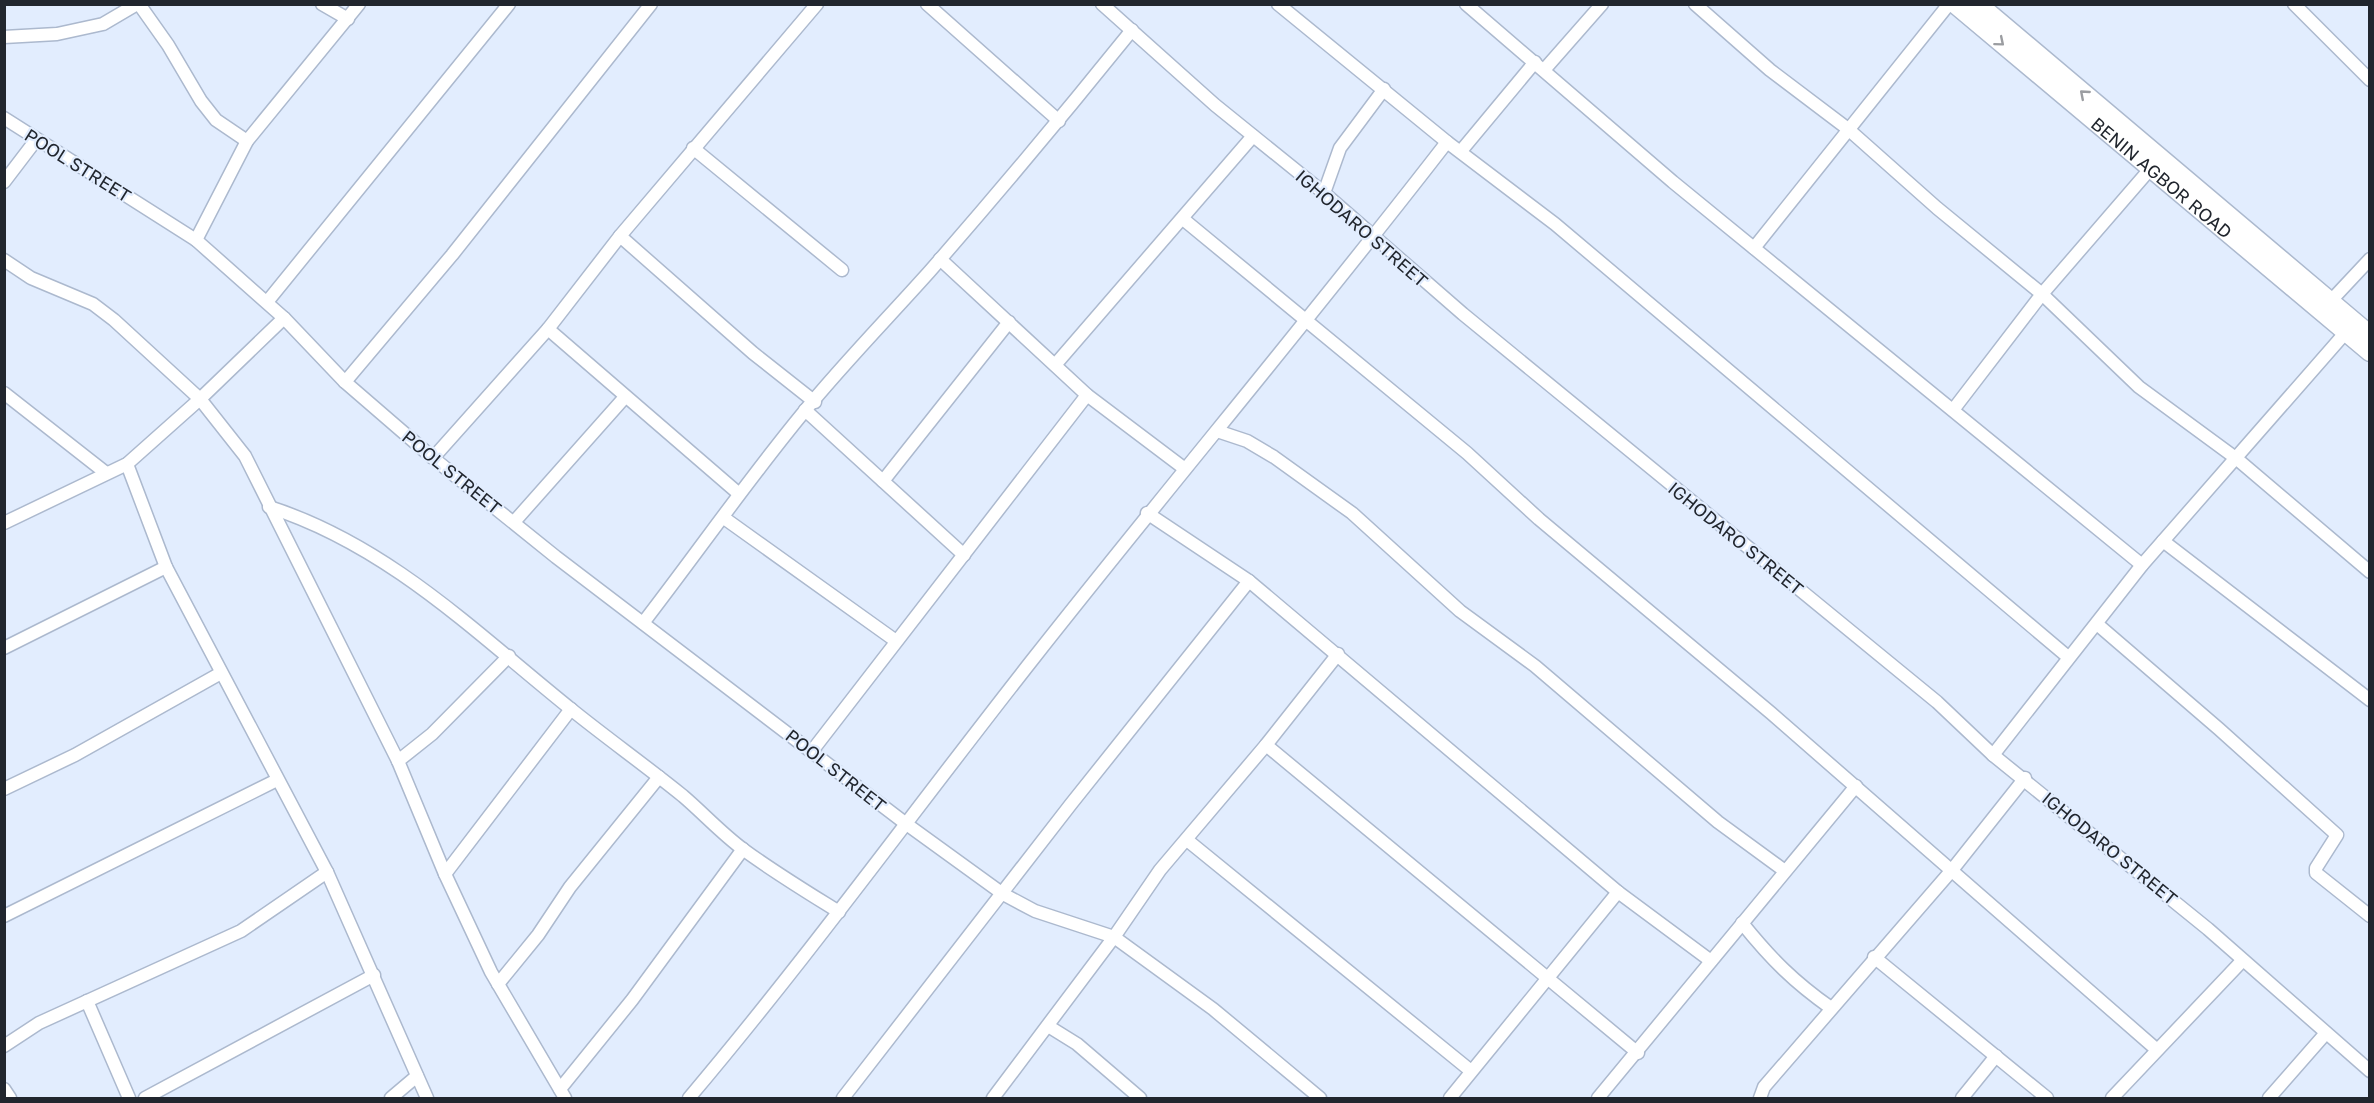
<svg xmlns="http://www.w3.org/2000/svg" width="2374" height="1103" font-family="'Golos Text',sans-serif">
	<style>
		.lines { fill: none; stroke-linecap: round; stroke-linejoin: round }
		.minor-casing { stroke: #acb9ce; stroke-width: 15 }
		.highway-casing { stroke: #acb9ce; stroke-width: 21 }
		.minor { stroke: #fff; stroke-width: 12 }
		.highway { stroke: #fff; stroke-width: 18 }
		.oneway { stroke: #9b9da1 }
		.labels { text-anchor: middle; dominant-baseline: central; stroke-width: 4.5; stroke-linejoin: round; paint-order: stroke }
		.street-label { font-size: 18px; fill: #21262e; stroke: #e2edfe }
	</style>
	<rect width="100%" height="100%" fill="#e2edfe"/>
	<g class="lines">
		<defs>
			<g id="minor">
				<polyline points="139,4 168,45 201,101 216,120 247,141"/>
				<polyline points="322,4 348,19"/>
				<polyline points="927,4 1059,121"/>
				<polyline points="1102,4 1215,105 1324,193 1463,314 1937,702 1993,755 2208,929 2370,1071"/>
				<polyline points="1278,4 1447,142 1555,224 2068,657"/>
				<polyline points="1466,4 1673,182 2142,565"/>
				<polyline points="1695,4 1770,70 1848,129 1937,208 2042,294 2139,387 2237,459 2370,572"/>
				<polyline points="2294,4 2370,80"/>
				<polyline points="4,37 57,34 103,24 137,4"/>
				<polyline points="1544,70 1602,4"/>
				<polyline points="4,118 196,240 284,318 345,382 433,458 556,557 905,823 1003,894 1035,911 1114,937 1213,1009 1320,1098"/>
				<polyline points="693,148 842,270"/>
				<polyline points="1461,151 1535,62"/>
				<polyline points="4,182 36,140"/>
				<polyline points="1324,193 1340,148 1384,89"/>
				<polyline points="1183,219 1467,453 1539,519 1771,713 2156,1049"/>
				<polyline points="620,236 753,353 815,402"/>
				<polyline points="196,240 247,141 359,4"/>
				<polyline points="1754,248 1949,4"/>
				<polyline points="940,259 1087,395 1185,469"/>
				<polyline points="4,260 31,278 93,304 114,320 200,399 245,456 398,761 445,874 491,972 565,1098"/>
				<polyline points="267,302 509,4"/>
				<polyline points="2326,306 2370,259"/>
				<polyline points="548,329 738,493"/>
				<polyline points="1055,365 1253,136"/>
				<polyline points="345,382 452,255 651,4"/>
				<polyline points="4,393 106,473"/>
				<polyline points="805,410 964,555"/>
				<polyline points="1953,410 2042,294 2151,168"/>
				<polyline points="1217,431 1247,441 1274,457 1352,513 1460,611 1535,666 1718,822 1785,871"/>
				<polyline points="433,458 548,329 620,236 817,4"/>
				<polyline points="127,464 166,567 327,872 427,1098"/>
				<polyline points="883,481 1009,322"/>
				<path d="M269 507C388 545 476 633 572 710 608 739 646 766 683 796 703 813 722 834 744 850 774 872 807 892 839 912"/>
				<polyline points="1147,513 1249,581 1618,892 1711,961"/>
				<polyline points="724,518 896,641"/>
				<polyline points="514,522 625,397"/>
				<polyline points="4,523 127,464 200,399 284,318"/>
				<polyline points="2163,541 2370,700"/>
				<path d="M643 623C697 553 747 481 803 413 843 364 888 318 930 271 999 192 1066 112 1132 30"/>
				<polyline points="2097,624 2219,729 2337,835 2316,868 2316,873 2370,916"/>
				<polyline points="4,648 166,567"/>
				<polyline points="1266,745 1638,1053"/>
				<polyline points="812,751 1087,395"/>
				<polyline points="1993,755 2142,565 2346,332"/>
				<polyline points="398,761 432,734 509,656"/>
				<polyline points="4,789 75,755 221,673"/>
				<polyline points="1187,840 1471,1071"/>
				<polyline points="445,874 571,709"/>
				<polyline points="4,916 277,780"/>
				<path d="M1742 923C1771 959 1794 982 1831 1008"/>
				<polyline points="1874,957 2047,1098"/>
				<polyline points="498,984 538,935 570,887 659,777"/>
				<polyline points="87,1001 129,1098"/>
				<polyline points="1048,1026 1077,1044 1140,1098"/>
				<polyline points="4,1046 39,1023 241,931 327,872"/>
				<polyline points="4,1089 10,1098"/>
				<polyline points="560,1089 632,1000 743,849"/>
				<polyline points="145,1098 374,975"/>
				<polyline points="391,1098 417,1076"/>
				<path d="M689 1098C809 956 918 805 1033 659 1170 485 1312 317 1447 142"/>
				<polyline points="843,1098 1071,804 1249,581"/>
				<polyline points="993,1098 1114,937 1160,870 1266,745 1338,654"/>
				<polyline points="1450,1098 1618,892"/>
				<polyline points="1598,1098 1856,786"/>
				<polyline points="1760,1098 1764,1087 1952,870 2025,778"/>
				<polyline points="1962,1098 1996,1056"/>
				<polyline points="2112,1098 2242,961"/>
				<polyline points="2269,1098 2326,1033"/>
			</g>
			<g id="highway">
				<path id="s1" d="M1955 4 2370 352"/>
				<polyline points="1978,4 2370,335"/>
			</g>
		</defs>
		<use href="#minor" class="minor-casing"/>
		<use href="#highway" class="highway-casing"/>
		<use href="#minor" class="minor"/>
		<use href="#highway" class="highway"/>
	</g>
	<defs><path id="oneway-chevron" d="M-2-3.5L2.5 0L-2 3.5" fill="none" stroke-width="1.6" stroke-linecap="round" stroke-linejoin="round" transform="scale(1.5)"/></defs>
	<g class="oneway">
		<use href="#oneway-chevron" transform="translate(2000 42) rotate(40)"/>
		<use href="#oneway-chevron" transform="translate(2084 94) rotate(-139)"/>
	</g>
	<g class="labels">
		<g class="street-label">
			<text transform="translate(78 165) rotate(32)">POOL STREET</text>
			<text stroke="none"><textPath href="#s1" startOffset="270">BENIN AGBOR ROAD</textPath></text>
			<text transform="translate(1362 228) rotate(41)">IGHODARO STREET</text>
			<text transform="translate(452 472) rotate(39)">POOL STREET</text>
			<text transform="translate(1736 538) rotate(39)">IGHODARO STREET</text>
			<text transform="translate(836 770) rotate(38)">POOL STREET</text>
			<text transform="translate(2110 848) rotate(39)">IGHODARO STREET</text>
		</g>
	</g>
	<rect width="2374" height="1103" fill="none" stroke="#21262e" stroke-width="12"/>
</svg>
